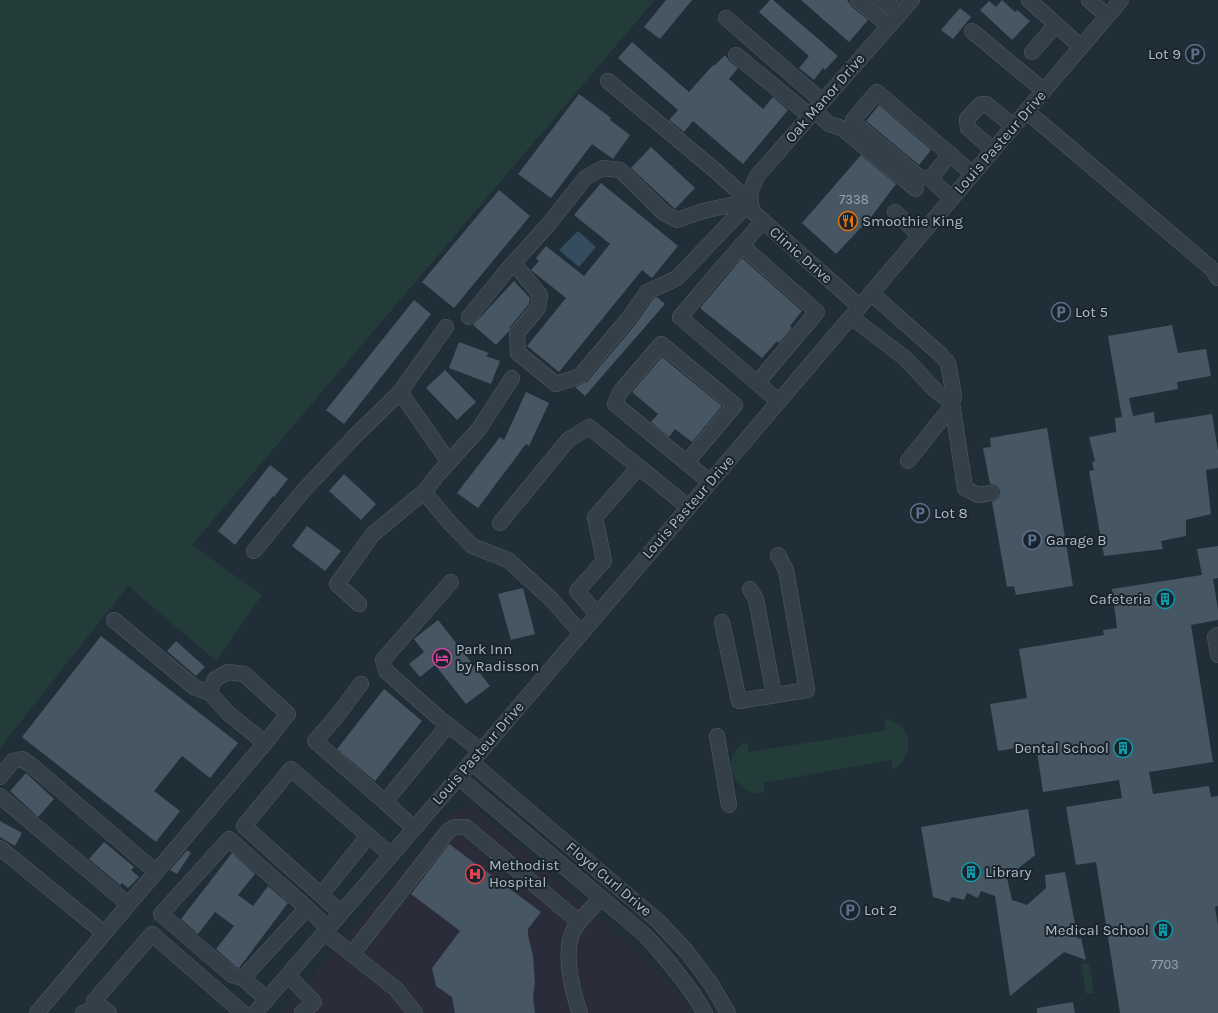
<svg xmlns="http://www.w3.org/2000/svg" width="1218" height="1013" font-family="Karla,sans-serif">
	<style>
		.medical { fill: #2b2c39 }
		.green { fill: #233b39 }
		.water { fill: #334c60 }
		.building { fill: #465662 }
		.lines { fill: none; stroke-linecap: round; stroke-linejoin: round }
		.minor-casing { stroke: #515d66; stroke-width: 16 }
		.minor { stroke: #343f48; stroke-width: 15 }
		.labels { text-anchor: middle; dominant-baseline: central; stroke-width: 4; stroke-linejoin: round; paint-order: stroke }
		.number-label { font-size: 13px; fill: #94a1ac }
		.poi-label { font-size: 15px; fill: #aebac5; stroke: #19242d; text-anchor: start }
		.street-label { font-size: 15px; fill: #aebac5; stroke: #19242d }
	</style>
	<rect width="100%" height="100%" fill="#202e38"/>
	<polygon class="medical" points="475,806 673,985 692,1013 280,1013 453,811"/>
	<g class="green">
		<polygon points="0,0 655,0 192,545 262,595 216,661 128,586 0,748"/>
		<path d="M884 719C913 722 916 756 893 770L891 760 763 783 765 792C761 793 756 794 752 793 733 787 723 762 739 747 741 745 744 743 747 742L749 752 886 730Z"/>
		<polygon points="1089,963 1094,993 1086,994 1081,964"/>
	</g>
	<polygon class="water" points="578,231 596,247 579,267 559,250"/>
	<g class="building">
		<polygon points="666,0 692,0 660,39 644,27"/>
		<polygon points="770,0 773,0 838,56 825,70 823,68 814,80 799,68 809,56 759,12"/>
		<polygon points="801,0 847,0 852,7 868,20 849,42"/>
		<polygon points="1002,0 1015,12 1017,10 1030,21 1012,40 980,10 989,1 996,7"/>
		<polygon points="960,8 971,17 953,39 941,30"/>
		<polygon points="632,42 689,92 713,65 714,66 725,55 730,62 738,68 729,79 763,109 773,97 788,110 743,164 693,121 684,132 669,120 678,110 618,58"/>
		<polygon points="579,94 611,118 610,120 630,135 613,159 592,144 551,198 518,174"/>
		<polygon points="879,105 931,150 919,165 866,121"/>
		<polygon points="651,147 695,188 675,209 631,168"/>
		<polygon points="861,155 896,184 872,216 836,254 802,223"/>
		<polygon points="601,183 678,246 652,278 642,270 559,372 527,346 566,298 531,270 539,261 536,258 546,246 584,276 610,244 574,215"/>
		<polygon points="499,190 530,216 454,308 422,282"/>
		<polygon points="742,258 802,311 790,326 792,328 779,343 777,341 762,358 700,308"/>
		<polygon points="514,281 530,298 529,304 510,327 509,331 496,345 473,325"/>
		<polygon points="657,297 665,304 585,396 575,387 587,382 635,325 653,299"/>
		<polygon points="414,300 431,314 344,424 326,410"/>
		<polygon points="1172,325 1178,353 1206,349 1211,376 1177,382 1178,389 1129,398 1133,416 1154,412 1155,423 1212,414 1218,451 1218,468 1206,470 1211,514 1186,520 1186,536 1161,541 1163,549 1104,556 1089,471 1094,470 1092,462 1095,461 1089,437 1116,432 1115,418 1122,417 1108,336"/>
		<polygon points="459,342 489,353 486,356 500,361 491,384 449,368"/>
		<polygon points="662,357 722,406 692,442 675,429 669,437 651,422 658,414 632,392"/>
		<polygon points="445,370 476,402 457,420 426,388"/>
		<polygon points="526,392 549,403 529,446 526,444 478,508 457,493 500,437 504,440"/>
		<polygon points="1047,428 1073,586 1016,595 1014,586 1007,587 992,502 996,500 999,497 1000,491 998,487 995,485 990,484 983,448 991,447 990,438"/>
		<polygon points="270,465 288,479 274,497 273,496 235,545 218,531"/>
		<polygon points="344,474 376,504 361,520 329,491"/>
		<polygon points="307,526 341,551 325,571 292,546"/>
		<polygon points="1218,546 1218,578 1213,579 1218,609 1218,620 1191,625 1213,762 1149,772 1153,794 1209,786 1211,797 1218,796 1218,906 1215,907 1218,926 1218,1013 1120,1013 1096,862 1076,865 1066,807 1122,798 1119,780 1043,792 1036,745 998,751 990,704 1027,698 1019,649 1104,635 1103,630 1117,628 1112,589 1202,575 1197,549"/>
		<polygon points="523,588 535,634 511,640 498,594"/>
		<polygon points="438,620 490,686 466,704 435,665 420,677 409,664 424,652 414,639"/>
		<polygon points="101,636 238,743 210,778 182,756 154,791 180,811 156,842 22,737"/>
		<polygon points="176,641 205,667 196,676 167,651"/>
		<polygon points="384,689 422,721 375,781 337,749"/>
		<polygon points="26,773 54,799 38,817 10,791"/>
		<polygon points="1028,809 1035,855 1007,878 1012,900 1027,905 1046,888 1045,875 1065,872 1078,939 1081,938 1086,960 1064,952 1010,996 995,896 981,891 978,898 967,893 964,900 952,897 949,902 933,897 921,827"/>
		<polygon points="0,821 22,833 15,846 0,837"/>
		<polygon points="104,842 134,867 131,870 139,877 128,888 122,883 120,885 89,859"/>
		<polygon points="449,844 541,912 528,929 528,935 533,956 535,983 533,997 535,1013 455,1013 452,997 436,986 432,968 460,931 411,894"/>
		<polygon points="187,850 191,853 177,874 170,870"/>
		<polygon points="232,853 255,874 238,895 253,906 268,886 288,903 239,968 236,967 216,949 234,926 215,912 198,934 181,919"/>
		<polygon points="1073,1002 1075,1013 1037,1013 1037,1008"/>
	</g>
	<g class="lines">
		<defs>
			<g id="minor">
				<polyline points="858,0 889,26"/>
				<polyline points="881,0 901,12"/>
				<polyline points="1029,0 1081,47"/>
				<polyline points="1089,0 1107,16"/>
				<polyline points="726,18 822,101"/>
				<polyline points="972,31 1044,91"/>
				<polyline points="1032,52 1056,25"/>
				<polyline points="736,55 810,116"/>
				<polyline points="608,81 717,172 749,201"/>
				<polyline points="814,110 829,124 842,128 916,189"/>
				<polyline points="1026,111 1062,141 1212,269 1218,278"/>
				<polyline points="993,150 968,128 967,119 981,104 986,104 1013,126"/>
				<polyline points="930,179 950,154"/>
				<polyline points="952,198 930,179 919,177 861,129 853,120 877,92 973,174"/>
				<polyline points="895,212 920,236"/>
				<polyline points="763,221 719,271 680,317 778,401"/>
				<polyline points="741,245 817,312 757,383"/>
				<polyline points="514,263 540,295 538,308 517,333 518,353 556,384 580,376 628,319 647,292 677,278 743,209 749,201"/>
				<polyline points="871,293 941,355 948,363 954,396 952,403 965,488 978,495 991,493"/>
				<path d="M859 306 753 212C748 197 750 191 757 176L912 0"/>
				<polyline points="469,317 508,269 548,225 586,177 603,168 620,170 664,213 677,220 703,211 749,201"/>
				<polyline points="851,317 905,358 935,390 952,403"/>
				<polyline points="446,327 400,392 449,462"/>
				<polyline points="512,378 479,429 439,473 424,492 449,522 472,546 508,560 551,599 581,633"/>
				<polyline points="908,461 952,406"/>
				<polyline points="686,463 735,405 661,344 620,392 615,404 710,482"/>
				<polyline points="500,523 568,440 589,427 639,467"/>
				<polyline points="254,551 303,491 356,435 400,392"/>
				<polyline points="451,582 383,660 386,671 439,718 481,751"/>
				<polyline points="750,589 756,599 774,695"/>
				<polyline points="359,604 337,584 373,534 424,492"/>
				<polyline points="597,614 577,591 604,561 595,517 639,467 688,507"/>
				<polyline points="114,620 194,687 210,693"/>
				<polyline points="722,622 739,701 807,690 786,570 778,555"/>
				<polyline points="1218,635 1215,637 1218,655"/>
				<polyline points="361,684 336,717 315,741 385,802"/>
				<polyline points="717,736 729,805"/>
				<polyline points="471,762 658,921 687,952 711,984 728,1013"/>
				<polyline points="0,777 13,761 22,759 31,765 156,872"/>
				<path d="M458 777 645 935C667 959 688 984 705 1013"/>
				<polyline points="0,796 128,904"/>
				<polyline points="414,828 385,802 448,725"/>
				<polyline points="0,848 104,933"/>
				<polyline points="321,895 368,836"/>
				<polyline points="341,913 244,826 291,769 391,855"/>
				<polyline points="324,932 396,989 415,1013"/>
				<polyline points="352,954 448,831 455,827 466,827 579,922"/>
				<polyline points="288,975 314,1002 302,1013"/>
				<polyline points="243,978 232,975 161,914 229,839 307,908"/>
				<polyline points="266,999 243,978 307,908 328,928"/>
				<polyline points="37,1013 265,743 288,714 244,674 228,672 215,679 212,685 210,693 228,713 265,743"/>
				<polyline points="83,1013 90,1011 92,1013"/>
				<polyline points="109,1013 94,1001 152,934 243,1013"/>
				<polyline points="255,1013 481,751 1121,0"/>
				<path d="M580 1013C572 991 561 947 576 926 583 916 593 907 601 898"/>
			</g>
		</defs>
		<use href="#minor" class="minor-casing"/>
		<use href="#minor" class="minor"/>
	</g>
	<defs>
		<symbol id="parking-ring" viewBox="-11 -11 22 22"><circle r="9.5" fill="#19242d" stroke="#5c6f8a" stroke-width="1.5"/><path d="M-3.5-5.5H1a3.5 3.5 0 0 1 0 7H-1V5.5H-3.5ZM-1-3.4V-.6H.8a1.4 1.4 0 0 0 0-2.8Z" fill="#5c6f8a"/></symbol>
		<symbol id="restaurant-ring" viewBox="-11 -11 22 22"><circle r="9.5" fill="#19242d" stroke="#e8710a" stroke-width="1.5"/><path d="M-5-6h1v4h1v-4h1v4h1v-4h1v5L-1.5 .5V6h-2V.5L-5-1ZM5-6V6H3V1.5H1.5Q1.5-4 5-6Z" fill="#e8710a"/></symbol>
		<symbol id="building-ring" viewBox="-11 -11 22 22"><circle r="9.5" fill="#19242d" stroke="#0f9aa8" stroke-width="1.5"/><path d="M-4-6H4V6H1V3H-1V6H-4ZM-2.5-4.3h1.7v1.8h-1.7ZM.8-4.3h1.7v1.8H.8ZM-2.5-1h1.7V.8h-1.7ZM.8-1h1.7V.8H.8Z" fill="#0f9aa8"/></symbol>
		<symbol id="hotel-ring" viewBox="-11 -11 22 22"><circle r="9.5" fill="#19242d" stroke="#d1479c" stroke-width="1.5"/><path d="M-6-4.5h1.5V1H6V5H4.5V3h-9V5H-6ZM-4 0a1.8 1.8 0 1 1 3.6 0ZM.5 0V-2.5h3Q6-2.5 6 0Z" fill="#d1479c"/></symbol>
		<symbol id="hospital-ring" viewBox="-11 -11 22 22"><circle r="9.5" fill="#19242d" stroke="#e0444e" stroke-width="1.5"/><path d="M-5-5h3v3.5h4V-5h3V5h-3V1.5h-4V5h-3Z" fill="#e0444e"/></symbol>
	</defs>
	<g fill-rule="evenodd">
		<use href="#parking-ring" x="1184" y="43" width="22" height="22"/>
		<use href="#restaurant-ring" x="837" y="210" width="22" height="22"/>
		<use href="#parking-ring" x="1050" y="301" width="22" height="22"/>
		<use href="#parking-ring" x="909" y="502" width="22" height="22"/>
		<use href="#parking-ring" x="1021" y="529" width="22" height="22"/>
		<use href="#building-ring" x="1154" y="588" width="22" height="22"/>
		<use href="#hotel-ring" x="431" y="647" width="22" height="22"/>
		<use href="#building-ring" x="1112" y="737" width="22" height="22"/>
		<use href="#building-ring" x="960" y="861" width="22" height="22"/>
		<use href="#hospital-ring" x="464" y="863" width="22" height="22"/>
		<use href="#parking-ring" x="839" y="899" width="22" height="22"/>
		<use href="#building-ring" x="1152" y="919" width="22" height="22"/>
	</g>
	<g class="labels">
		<g class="number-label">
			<text x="854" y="199">7338</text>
			<text x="1165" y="964">7703</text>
		</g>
		<g class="poi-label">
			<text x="1181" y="54" text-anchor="end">Lot 9</text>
			<text x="862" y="221">Smoothie King</text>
			<text x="1075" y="312">Lot 5</text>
			<text x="934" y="513">Lot 8</text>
			<text x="1046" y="540">Garage B</text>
			<text x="1151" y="599" text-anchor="end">Cafeteria</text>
			<text x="456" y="649">Park Inn<tspan x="456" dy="17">by Radisson</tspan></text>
			<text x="1109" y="748" text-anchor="end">Dental School</text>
			<text x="489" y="865">Methodist<tspan x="489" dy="17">Hospital</tspan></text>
			<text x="985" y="872">Library</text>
			<text x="864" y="910">Lot 2</text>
			<text x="1149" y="930" text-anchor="end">Medical School</text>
		</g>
		<g class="street-label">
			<text transform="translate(825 98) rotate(-49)">Oak Manor Drive</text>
			<text transform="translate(1000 142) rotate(-49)">Louis Pasteur Drive</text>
			<text transform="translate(801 255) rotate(41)">Clinic Drive</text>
			<text transform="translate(688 507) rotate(-49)">Louis Pasteur Drive</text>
			<text transform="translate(478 753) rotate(-49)">Louis Pasteur Drive</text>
			<text transform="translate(609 879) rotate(40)">Floyd Curl Drive</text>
		</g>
	</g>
</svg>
